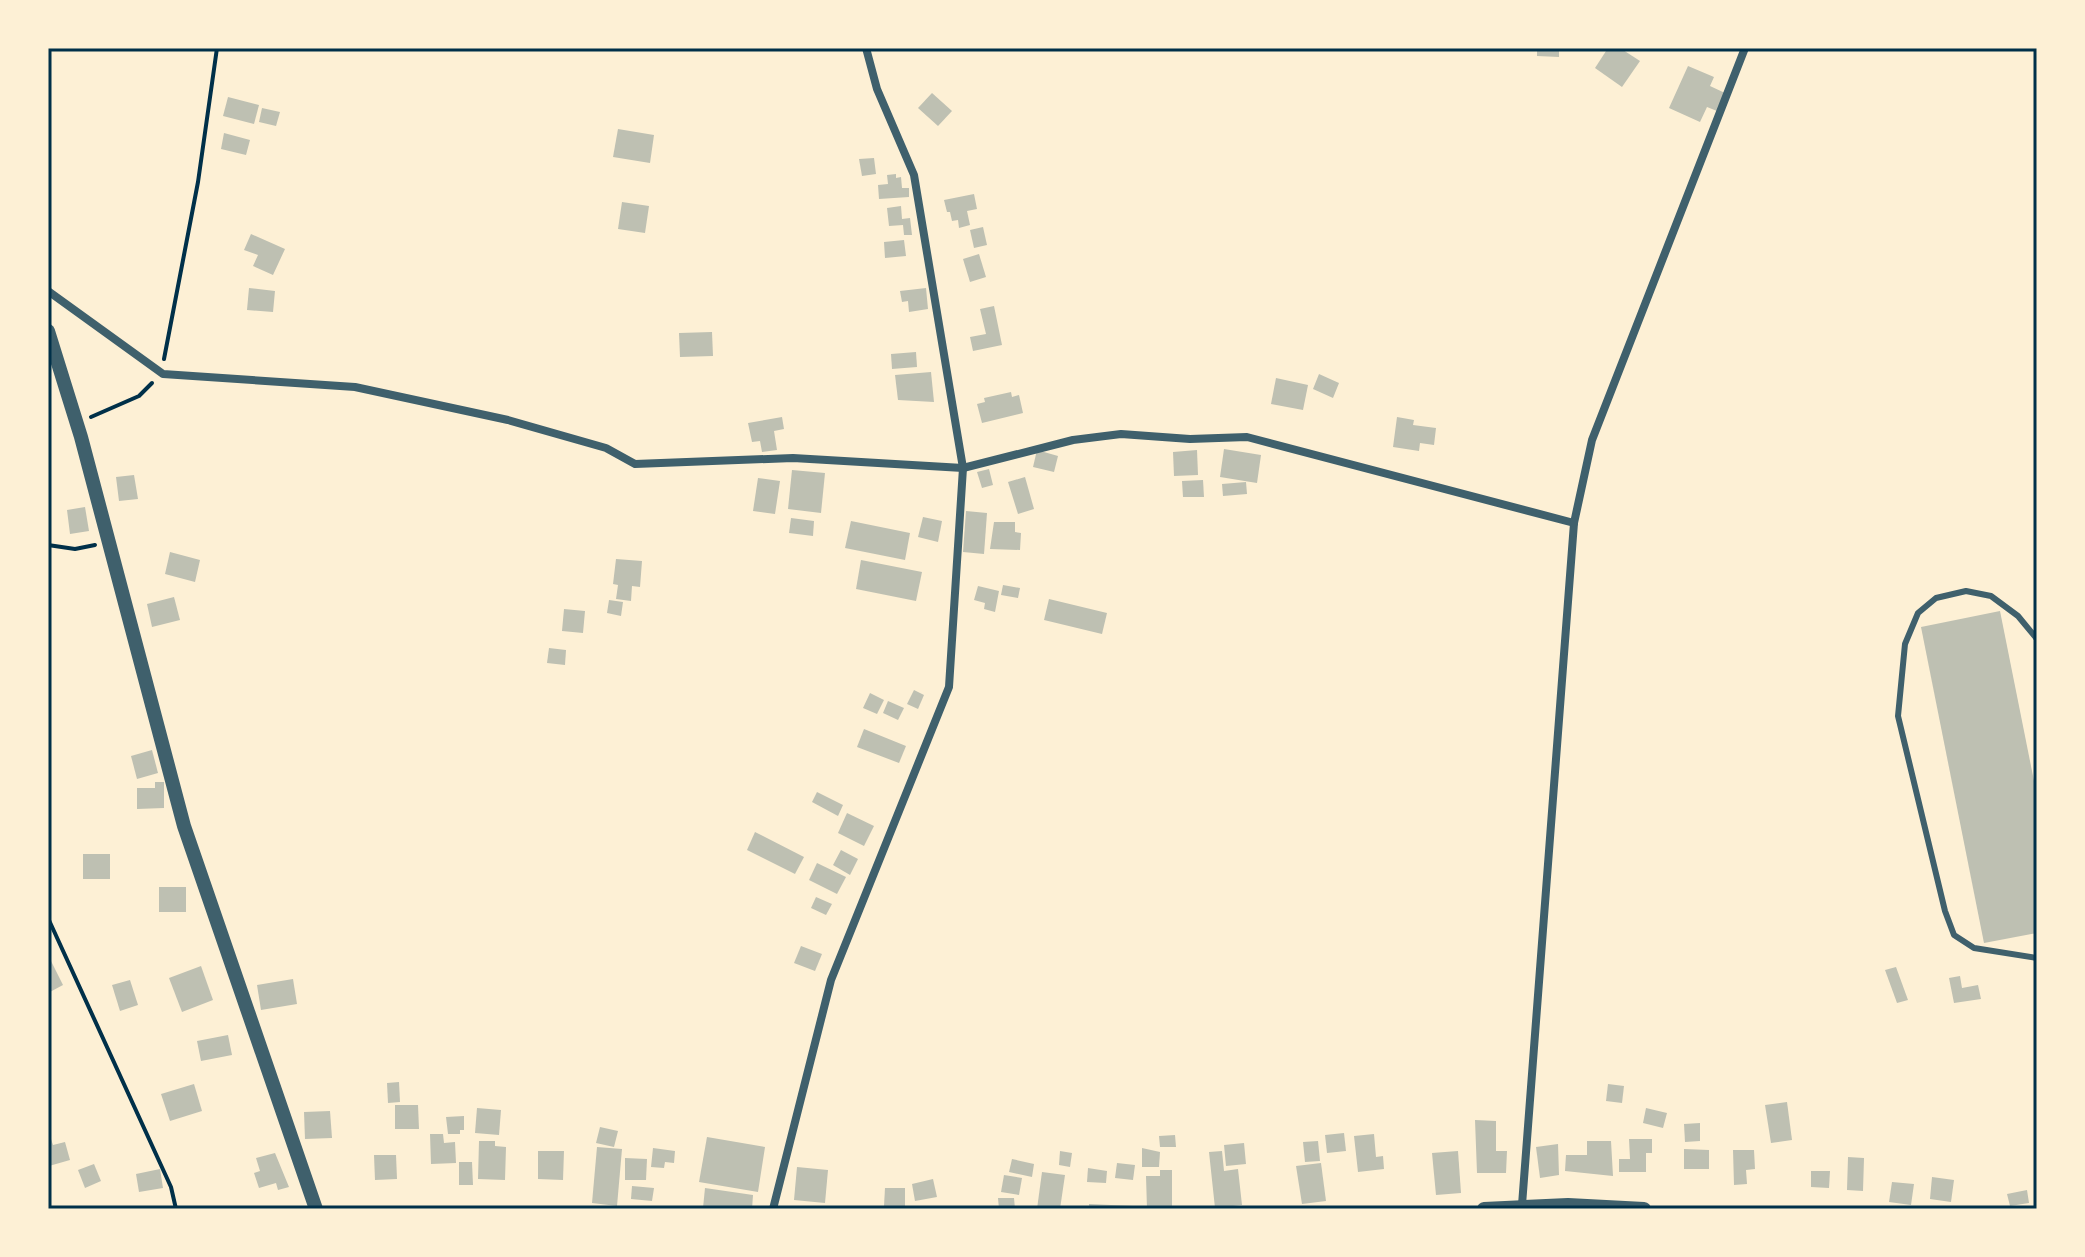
<svg xmlns="http://www.w3.org/2000/svg" width="2085" height="1257" font-family="'Playfair Display',serif">
	<style>
		.building { fill: #bec0b2 }
		.lines { fill: none; stroke-linecap: round; stroke-linejoin: round }
		.path { stroke: #003049; stroke-width: 4 }
		.service { stroke: #3f606c; stroke-width: 6 }
		.minor { stroke: #3f606c; stroke-width: 8 }
		.tertiary { stroke: #3f606c; stroke-width: 14 }
		.neatline { fill: none; stroke: #003049; stroke-width: 3 }
	</style>
	<rect width="100%" height="100%" fill="#fdf0d5"/>
	<g class="building">
		<polygon points="1537,48 1559,48 1559,57 1537,56"/>
		<polygon points="1608,48 1620,48 1640,61 1622,87 1595,68"/>
		<polygon points="1688,66 1714,77 1710,86 1725,93 1717,111 1707,107 1700,122 1669,108"/>
		<polygon points="932,93 952,111 938,126 918,108"/>
		<polygon points="228,97 259,105 254,124 223,116"/>
		<polygon points="262,108 280,112 276,126 259,122"/>
		<polygon points="618,129 654,135 650,163 613,157"/>
		<polygon points="224,133 250,140 246,155 221,149"/>
		<polygon points="874,158 876,174 862,176 859,159"/>
		<polygon points="896,174 896,178 901,177 902,188 909,188 909,197 879,199 878,185 888,184 887,175"/>
		<polygon points="974,194 977,209 967,211 970,225 959,228 958,220 952,221 950,212 947,212 944,200"/>
		<polygon points="622,202 649,206 645,233 618,229"/>
		<polygon points="901,206 902,219 910,218 912,235 904,235 903,225 889,226 887,208"/>
		<polygon points="983,227 987,245 974,248 970,230"/>
		<polygon points="251,234 285,249 273,275 253,266 258,255 244,250"/>
		<polygon points="904,240 906,256 885,258 884,242"/>
		<polygon points="979,254 986,277 970,282 963,259"/>
		<polygon points="249,288 275,291 273,312 247,310"/>
		<polygon points="926,288 928,309 909,312 908,301 902,302 900,291"/>
		<polygon points="994,306 1002,345 973,351 970,337 986,334 980,309"/>
		<polygon points="712,332 713,356 680,357 679,333"/>
		<polygon points="916,352 917,367 892,369 891,354"/>
		<polygon points="931,372 934,402 898,400 895,375"/>
		<polygon points="1319,374 1339,383 1333,398 1313,389"/>
		<polygon points="1276,378 1308,385 1303,410 1271,404"/>
		<polygon points="1011,392 1012,397 1019,395 1023,413 982,423 977,404 985,402 984,398"/>
		<polygon points="782,417 784,429 774,431 777,450 762,452 760,441 752,442 748,423"/>
		<polygon points="1397,417 1414,420 1413,425 1436,428 1434,445 1420,443 1419,451 1393,447"/>
		<polygon points="1224,449 1261,455 1257,483 1220,477"/>
		<polygon points="1037,450 1058,456 1054,472 1033,467"/>
		<polygon points="1197,450 1198,475 1174,476 1173,452"/>
		<polygon points="989,469 993,485 982,488 977,472"/>
		<polygon points="792,470 825,473 821,513 788,509"/>
		<polygon points="134,475 138,499 119,501 116,477"/>
		<polygon points="1025,477 1034,509 1018,514 1008,482"/>
		<polygon points="758,478 780,481 775,514 753,511"/>
		<polygon points="1203,480 1204,497 1183,497 1182,481"/>
		<polygon points="1246,482 1247,494 1223,496 1222,484"/>
		<polygon points="85,507 89,531 70,534 67,510"/>
		<polygon points="966,511 987,513 984,554 963,552"/>
		<polygon points="923,517 942,521 938,542 918,537"/>
		<polygon points="791,518 814,521 813,536 789,533"/>
		<polygon points="851,521 910,533 905,560 845,548"/>
		<polygon points="994,522 1015,522 1015,532 1021,533 1020,550 990,549"/>
		<polygon points="170,552 200,560 195,582 165,574"/>
		<polygon points="616,559 642,561 640,587 632,586 631,601 616,599 618,585 613,584"/>
		<polygon points="861,560 922,572 916,601 856,589"/>
		<polygon points="1003,585 1020,588 1018,598 1001,595"/>
		<polygon points="978,586 999,591 995,612 984,609 985,603 974,600"/>
		<polygon points="174,597 180,620 152,627 147,604"/>
		<polygon points="1049,599 1107,613 1102,634 1044,620"/>
		<polygon points="609,600 623,602 621,616 607,613"/>
		<polygon points="564,609 585,611 583,633 562,631"/>
		<polygon points="2000,611 2037,796 2037,933 1984,943 1921,627"/>
		<polygon points="549,648 566,650 565,665 547,663"/>
		<polygon points="914,690 924,695 918,709 907,704"/>
		<polygon points="870,693 884,700 877,714 863,708"/>
		<polygon points="888,701 904,708 898,720 883,713"/>
		<polygon points="864,729 906,746 899,763 857,747"/>
		<polygon points="152,750 158,773 137,779 131,756"/>
		<polygon points="155,782 164,782 164,808 137,809 137,788 155,788"/>
		<polygon points="817,792 843,805 838,816 812,802"/>
		<polygon points="847,813 874,826 864,846 838,833"/>
		<polygon points="755,832 804,857 795,874 747,850"/>
		<polygon points="841,850 858,859 850,875 833,865"/>
		<rect x="83" y="854" width="27" height="25"/>
		<polygon points="817,863 846,877 837,894 809,880"/>
		<rect x="159" y="887" width="27" height="25"/>
		<polygon points="816,897 832,904 826,915 811,908"/>
		<polygon points="801,946 822,954 815,971 794,963"/>
		<polygon points="48,955 63,985 48,993"/>
		<polygon points="201,966 213,1000 182,1012 169,978"/>
		<polygon points="1896,967 1908,1000 1897,1003 1885,970"/>
		<polygon points="1960,976 1962,988 1978,985 1981,999 1954,1003 1949,978"/>
		<polygon points="293,979 297,1004 261,1010 257,985"/>
		<polygon points="130,980 138,1005 120,1011 112,985"/>
		<polygon points="228,1035 232,1055 201,1061 197,1041"/>
		<polygon points="399,1082 400,1102 388,1103 387,1083"/>
		<polygon points="194,1084 202,1111 170,1121 161,1094"/>
		<polygon points="1608,1084 1624,1086 1622,1103 1606,1101"/>
		<polygon points="1787,1102 1792,1140 1771,1143 1765,1105"/>
		<polygon points="395,1105 418,1105 419,1129 395,1129"/>
		<polygon points="477,1108 501,1110 499,1135 475,1133"/>
		<polygon points="1646,1108 1667,1113 1663,1128 1643,1123"/>
		<polygon points="330,1111 332,1138 305,1139 304,1112"/>
		<polygon points="464,1116 464,1130 460,1130 460,1134 448,1134 446,1117"/>
		<polygon points="1475,1120 1496,1121 1496,1151 1507,1151 1506,1173 1477,1173"/>
		<polygon points="1700,1123 1700,1141 1685,1142 1684,1124"/>
		<polygon points="600,1127 618,1131 614,1147 596,1143"/>
		<polygon points="48,1130 53,1145 65,1142 70,1160 49,1166"/>
		<polygon points="1344,1133 1346,1151 1327,1153 1325,1135"/>
		<polygon points="430,1134 443,1134 444,1143 455,1142 456,1163 431,1164"/>
		<polygon points="1374,1134 1376,1157 1383,1156 1384,1169 1358,1172 1354,1136"/>
		<polygon points="1175,1135 1176,1147 1160,1147 1159,1136"/>
		<polygon points="707,1137 765,1147 758,1192 699,1182"/>
		<polygon points="1629,1139 1652,1139 1652,1153 1646,1153 1646,1172 1619,1172 1619,1159 1630,1159"/>
		<polygon points="479,1141 495,1141 495,1146 506,1147 505,1180 478,1179"/>
		<polygon points="1318,1141 1320,1161 1305,1162 1303,1142"/>
		<polygon points="1587,1141 1611,1141 1613,1176 1565,1171 1566,1155 1587,1155"/>
		<polygon points="1244,1143 1246,1164 1226,1166 1224,1145"/>
		<polygon points="1558,1144 1559,1175 1540,1178 1536,1147"/>
		<polygon points="597,1147 622,1149 617,1206 592,1203"/>
		<polygon points="653,1148 675,1151 674,1163 665,1162 664,1168 651,1167"/>
		<polygon points="1142,1148 1160,1152 1159,1167 1142,1167"/>
		<polygon points="1684,1149 1709,1150 1709,1169 1684,1169"/>
		<polygon points="1733,1150 1754,1150 1755,1169 1746,1170 1747,1184 1734,1185"/>
		<polygon points="538,1151 564,1151 563,1180 538,1179"/>
		<polygon points="1060,1151 1072,1153 1070,1167 1059,1165"/>
		<polygon points="1222,1151 1224,1171 1238,1169 1242,1205 1215,1208 1209,1152"/>
		<polygon points="1458,1151 1461,1193 1436,1195 1432,1153"/>
		<polygon points="275,1153 289,1187 278,1190 276,1183 259,1188 254,1173 260,1171 256,1158"/>
		<polygon points="374,1155 396,1155 397,1179 375,1180"/>
		<polygon points="1848,1157 1864,1158 1863,1191 1847,1190"/>
		<polygon points="625,1158 647,1159 646,1180 625,1180"/>
		<polygon points="1012,1159 1034,1164 1032,1177 1009,1172"/>
		<polygon points="459,1162 472,1162 473,1185 459,1185"/>
		<polygon points="1117,1163 1135,1165 1133,1180 1115,1178"/>
		<polygon points="1321,1163 1326,1201 1302,1204 1296,1166"/>
		<polygon points="94,1164 101,1181 85,1188 78,1170"/>
		<polygon points="797,1167 828,1170 825,1203 794,1200"/>
		<polygon points="1088,1168 1107,1171 1106,1183 1087,1182"/>
		<polygon points="160,1169 163,1188 139,1192 136,1174"/>
		<polygon points="1160,1170 1172,1170 1172,1209 1147,1209 1146,1176 1160,1176"/>
		<polygon points="1811,1171 1830,1171 1829,1188 1811,1187"/>
		<polygon points="1042,1172 1065,1175 1060,1209 1037,1209"/>
		<polygon points="1004,1175 1022,1178 1019,1195 1001,1192"/>
		<polygon points="1932,1177 1954,1180 1951,1202 1930,1199"/>
		<polygon points="933,1179 937,1197 915,1201 912,1184"/>
		<polygon points="1892,1182 1914,1184 1911,1205 1889,1202"/>
		<polygon points="632,1186 654,1188 652,1201 631,1199"/>
		<polygon points="705,1188 753,1195 752,1209 703,1208"/>
		<polygon points="885,1188 905,1188 905,1206 884,1206"/>
		<polygon points="2027,1190 2029,1203 2010,1206 2007,1194"/>
		<polygon points="998,1198 1014,1198 1015,1209 999,1209"/>
		<polygon points="1089,1204 1133,1206 1133,1209 1089,1209"/>
	</g>
	<g class="lines">
		<g class="path">
			<polyline points="164,359 198,182 217,48"/>
			<polyline points="91,417 139,396 152,383"/>
			<polyline points="48,545 75,549 95,545"/>
			<polyline points="48,918 171,1187 176,1209"/>
		</g>
		<polyline class="service" points="2037,639 2018,616 1991,596 1966,591 1936,598 1918,613 1905,644 1898,716 1945,911 1954,935 1974,948 2037,958"/>
		<g class="minor">
			<polyline points="48,291 163,374 355,387 508,420 606,448 635,464 793,458 963,468 1073,440 1121,434 1190,439 1247,437 1574,523 1522,1205"/>
			<polyline points="1574,523 1592,440 1745,48"/>
			<polyline points="773,1209 831,980 949,687 963,468 914,175 877,89 866,48"/>
		</g>
		<g class="tertiary">
			<polyline points="48,331 81,437 184,826 316,1209"/>
			<polyline points="1484,1209 1568,1205 1644,1209"/>
		</g>
	</g>
	<rect width="2085" height="1257" fill="none" stroke="#fdf0d5" stroke-width="100"/>
	<rect x="50" y="50" width="1985" height="1157" class="neatline"/>
</svg>
